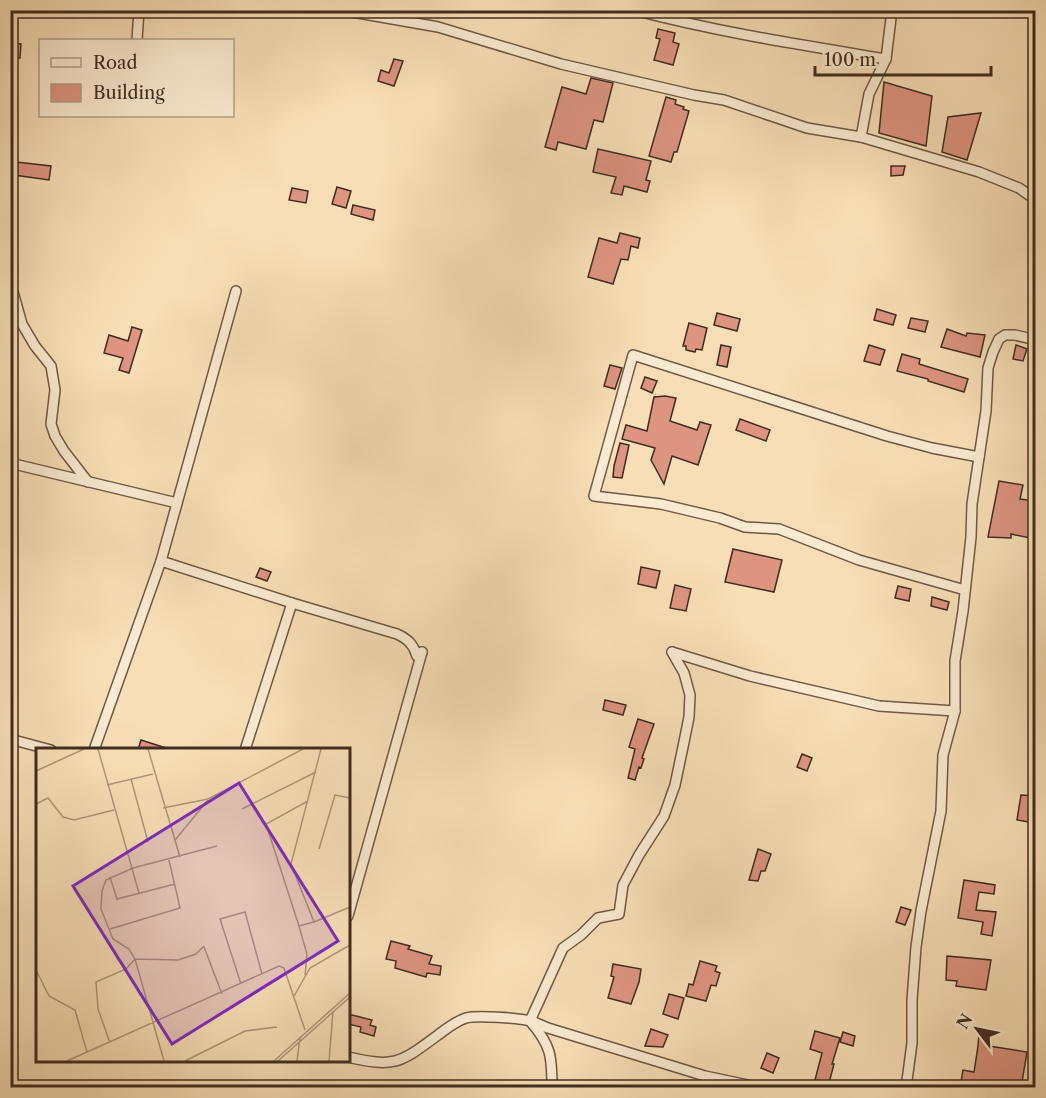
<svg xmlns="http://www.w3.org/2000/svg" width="1046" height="1098" font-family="'Libre Caslon Text',serif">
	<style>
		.building { fill: #dd9481; stroke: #412c21; stroke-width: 1.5 }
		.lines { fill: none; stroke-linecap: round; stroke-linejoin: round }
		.street-casing { stroke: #6f5846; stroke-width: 12 }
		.street { stroke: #faead0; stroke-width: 9 }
		.inset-road { fill: none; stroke: #af977a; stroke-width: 1.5 }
		.view { fill: #7b2cbf; fill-opacity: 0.15; stroke: #7b2cbf; stroke-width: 3 }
		.inset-edge { fill: none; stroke: #412c21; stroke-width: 3 }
	</style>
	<rect width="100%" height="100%" fill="#f8deb6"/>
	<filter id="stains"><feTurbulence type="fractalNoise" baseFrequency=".00333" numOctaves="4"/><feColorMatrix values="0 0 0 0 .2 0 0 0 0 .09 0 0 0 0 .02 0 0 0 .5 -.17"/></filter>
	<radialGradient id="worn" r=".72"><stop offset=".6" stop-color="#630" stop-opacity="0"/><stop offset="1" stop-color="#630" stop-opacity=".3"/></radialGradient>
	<g class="building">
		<polygon points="658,29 675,33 673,42 679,44 673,65 654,60 660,39 656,38"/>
		<polygon points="10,43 21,44 20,58 10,57"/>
		<polygon points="394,59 403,61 394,86 378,81 381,70 389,73"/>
		<polygon points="591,78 613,83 603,122 594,120 586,149 558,142 556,150 545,147 562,87 586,94"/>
		<polygon points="884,82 932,96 926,146 879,133"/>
		<polygon points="666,97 676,100 675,104 684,107 683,109 689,111 677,152 674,152 671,162 649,156"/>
		<polygon points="981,113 967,160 942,152 948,117"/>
		<polygon points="598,149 651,161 646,180 650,181 647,192 624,186 622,195 611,193 616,177 593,172"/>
		<polygon points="16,162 51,166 49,180 14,175"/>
		<polygon points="891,166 905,166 903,175 891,176"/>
		<polygon points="337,187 351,191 346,208 332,204"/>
		<polygon points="292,188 308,191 306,203 289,200"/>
		<polygon points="353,205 375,210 373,220 351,214"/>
		<polygon points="620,233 640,238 638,248 631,246 628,260 621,259 613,284 588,277 599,238 617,243"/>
		<polygon points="877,309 896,315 893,325 874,320"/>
		<polygon points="717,313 740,319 737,331 714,325"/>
		<polygon points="911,318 928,321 925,332 908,328"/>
		<polygon points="689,323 707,328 702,350 696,349 695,352 686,350 686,346 683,346"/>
		<polygon points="132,327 142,330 129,373 119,370 123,358 104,353 109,335 128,341"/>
		<polygon points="947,329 966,336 967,333 985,335 980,357 941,347"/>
		<polygon points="721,345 731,347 727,367 717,365"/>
		<polygon points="869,345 885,350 880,365 864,361"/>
		<polygon points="1016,345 1027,349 1023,361 1013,359"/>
		<polygon points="902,354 920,359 919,364 968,379 964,392 928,381 928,379 897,371"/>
		<polygon points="610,365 622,368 615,389 604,386"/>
		<polygon points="645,377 657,381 652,393 641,388"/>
		<polygon points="665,396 676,398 670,421 697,430 700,422 711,425 698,465 672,456 664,484 651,460 655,448 622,439 626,425 647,431 654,397"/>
		<polygon points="740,419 770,430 766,441 736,430"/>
		<polygon points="620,443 629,445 622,478 613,477 614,466"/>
		<polygon points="999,481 1023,485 1020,499 1035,501 1035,539 1011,534 1011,538 988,537"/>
		<polygon points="733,549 782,560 774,592 725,582"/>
		<polygon points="641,567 660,571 656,588 638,584"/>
		<polygon points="260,568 271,572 267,581 256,577"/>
		<polygon points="675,585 691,589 686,611 670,608"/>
		<polygon points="898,586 911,589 909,601 895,598"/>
		<polygon points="932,597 949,602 947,610 931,606"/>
		<polygon points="605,700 626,705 623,715 603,710"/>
		<polygon points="638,719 654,724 642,758 644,759 641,768 639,767 635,780 628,778 635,749 629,747"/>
		<polygon points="141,740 166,748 165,750 138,750"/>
		<polygon points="802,754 812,758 807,771 797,767"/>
		<polygon points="1021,795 1035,796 1035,823 1017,820"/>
		<polygon points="758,849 771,854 765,871 761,871 758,881 749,880"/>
		<polygon points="964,880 995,885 994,894 979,892 976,910 996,912 992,936 981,934 983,922 958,918"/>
		<polygon points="901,907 911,910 905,925 896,922"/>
		<polygon points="391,941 410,946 408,949 432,956 429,964 441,966 440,975 427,973 426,977 395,968 396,961 386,959"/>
		<polygon points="947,956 991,960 986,990 956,986 957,981 946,980"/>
		<polygon points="700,961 717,966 715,971 720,973 716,986 711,985 706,1001 686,996 689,984 693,985"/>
		<polygon points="613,964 641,969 639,982 631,1004 608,998 614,977 611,976"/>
		<polygon points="669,994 684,998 678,1019 663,1014"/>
		<polygon points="348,1014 372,1020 370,1025 376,1027 374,1036 360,1032 361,1027 348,1024"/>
		<polygon points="651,1029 668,1035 663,1047 645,1046"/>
		<polygon points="815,1031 840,1038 832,1064 834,1064 829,1083 815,1080 822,1053 810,1049"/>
		<polygon points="843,1032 855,1036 853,1046 840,1042"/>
		<polygon points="979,1033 990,1034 989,1046 1027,1052 1021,1088 960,1088 963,1070 974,1072 978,1046"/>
		<polygon points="767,1053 779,1058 773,1073 761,1068"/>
	</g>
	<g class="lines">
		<defs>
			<g id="street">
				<polyline points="341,10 438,27 561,64 694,95 724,100 807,128 861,137"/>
				<path d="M634 10C717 32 802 45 886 59L869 94 861 137 979 172 1019 188 1036 200"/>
				<polyline points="137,40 139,10"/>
				<polyline points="886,59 892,10"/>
				<polyline points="10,281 22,324 35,346 51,366 55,390 51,424 55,436 64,451 88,482"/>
				<polyline points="10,463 177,503"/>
				<path d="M161 561 292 603 397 634C408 639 413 644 417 656L422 652"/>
				<polyline points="965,590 859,560 779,529 745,527 720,518 661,504 594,496 633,355 887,436 932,448 979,457"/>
				<polyline points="10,608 11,608"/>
				<polyline points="672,652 750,676 879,706 955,711"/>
				<polyline points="10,739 51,750"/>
				<polyline points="94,750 161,561 236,291"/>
				<polyline points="245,750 292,603"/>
				<polyline points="348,916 422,652"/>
				<path d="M348 1057C395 1068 400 1063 438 1035 446 1029 456 1021 466 1018 477 1015 519 1018 531 1021 537 1023 543 1026 548 1028L705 1076 762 1088"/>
				<path d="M552 1088C552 1056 551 1045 530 1021L563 948 581 935 598 918 619 914 623 885 639 855 664 816 675 785 684 742 689 717 690 695 684 673 672 652"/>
				<polyline points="906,1088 912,1043 912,1000 916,947 921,911 941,811 943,755 955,711 955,661 963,611 971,537 972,504 986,411 988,368 993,352 999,339 1005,335 1015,335 1036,340"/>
			</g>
		</defs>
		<use href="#street" class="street-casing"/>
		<use href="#street" class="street"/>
	</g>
	<g transform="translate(36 748)">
		<rect width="314" height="314" fill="#f8deb6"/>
		<path class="inset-road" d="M62 1 103 145M112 1 144 109M0 23 48 1M95 31 112 94M71 37 117 26M0 56 12 50 27 69 38 72 78 62M127 60 172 51 267 1M206 61 280 24M139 92 172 52M283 101 299 47 314 50M74 129 81 151 139 136M278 174 314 159M263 178 230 76 272 53M74 181 144 160 133 112M168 199 186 246M0 222 13 248 39 262 51 304M269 227 271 206 263 178 278 174 255 116 285 1M205 236 184 171 209 164 226 226M258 248 274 220 314 197M74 295 62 261 60 234 90 221 99 211 142 212 160 206 168 198M31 313 243 218 248 220 269 282M128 313 99 211 93 201 77 191 65 161 66 143 70 132 97 120 181 98M149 313 209 283 241 279M238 313 314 245M242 313 314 249M261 313 264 290M293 313 297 263"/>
		<path class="view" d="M203 35 302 193 136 296 37 138Z"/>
		<rect width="314" height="314" class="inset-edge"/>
	</g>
	<rect width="1046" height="1098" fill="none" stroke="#f8deb6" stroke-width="36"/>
	<rect x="12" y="12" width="1022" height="1074" fill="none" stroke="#412c21" stroke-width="3"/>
	<rect x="18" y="18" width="1010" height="1062" fill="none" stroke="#412c21" stroke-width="1.5"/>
	<rect x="39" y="39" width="195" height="78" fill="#faead0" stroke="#b09e8a" stroke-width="1.5"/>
	<rect x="51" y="58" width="30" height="9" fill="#faead0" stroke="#b09e8a" stroke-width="1.5"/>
	<text x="93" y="69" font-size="18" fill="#412c21">Road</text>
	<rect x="51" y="84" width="30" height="18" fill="#dd9481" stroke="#b09e8a" stroke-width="1.5"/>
	<text x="93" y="99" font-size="18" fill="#412c21">Building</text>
	<g transform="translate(977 1029) rotate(302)" stroke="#faead0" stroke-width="4.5" paint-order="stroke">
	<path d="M0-4.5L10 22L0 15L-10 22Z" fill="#412c21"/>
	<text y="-9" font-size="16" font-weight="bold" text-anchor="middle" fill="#412c21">N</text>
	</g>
	<path d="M815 66v9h176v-9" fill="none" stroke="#412c21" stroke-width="3"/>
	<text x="824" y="66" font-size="18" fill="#412c21" stroke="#faead0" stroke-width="4.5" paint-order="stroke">100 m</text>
	<rect width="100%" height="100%" filter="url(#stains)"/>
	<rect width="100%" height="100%" fill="url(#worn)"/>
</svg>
